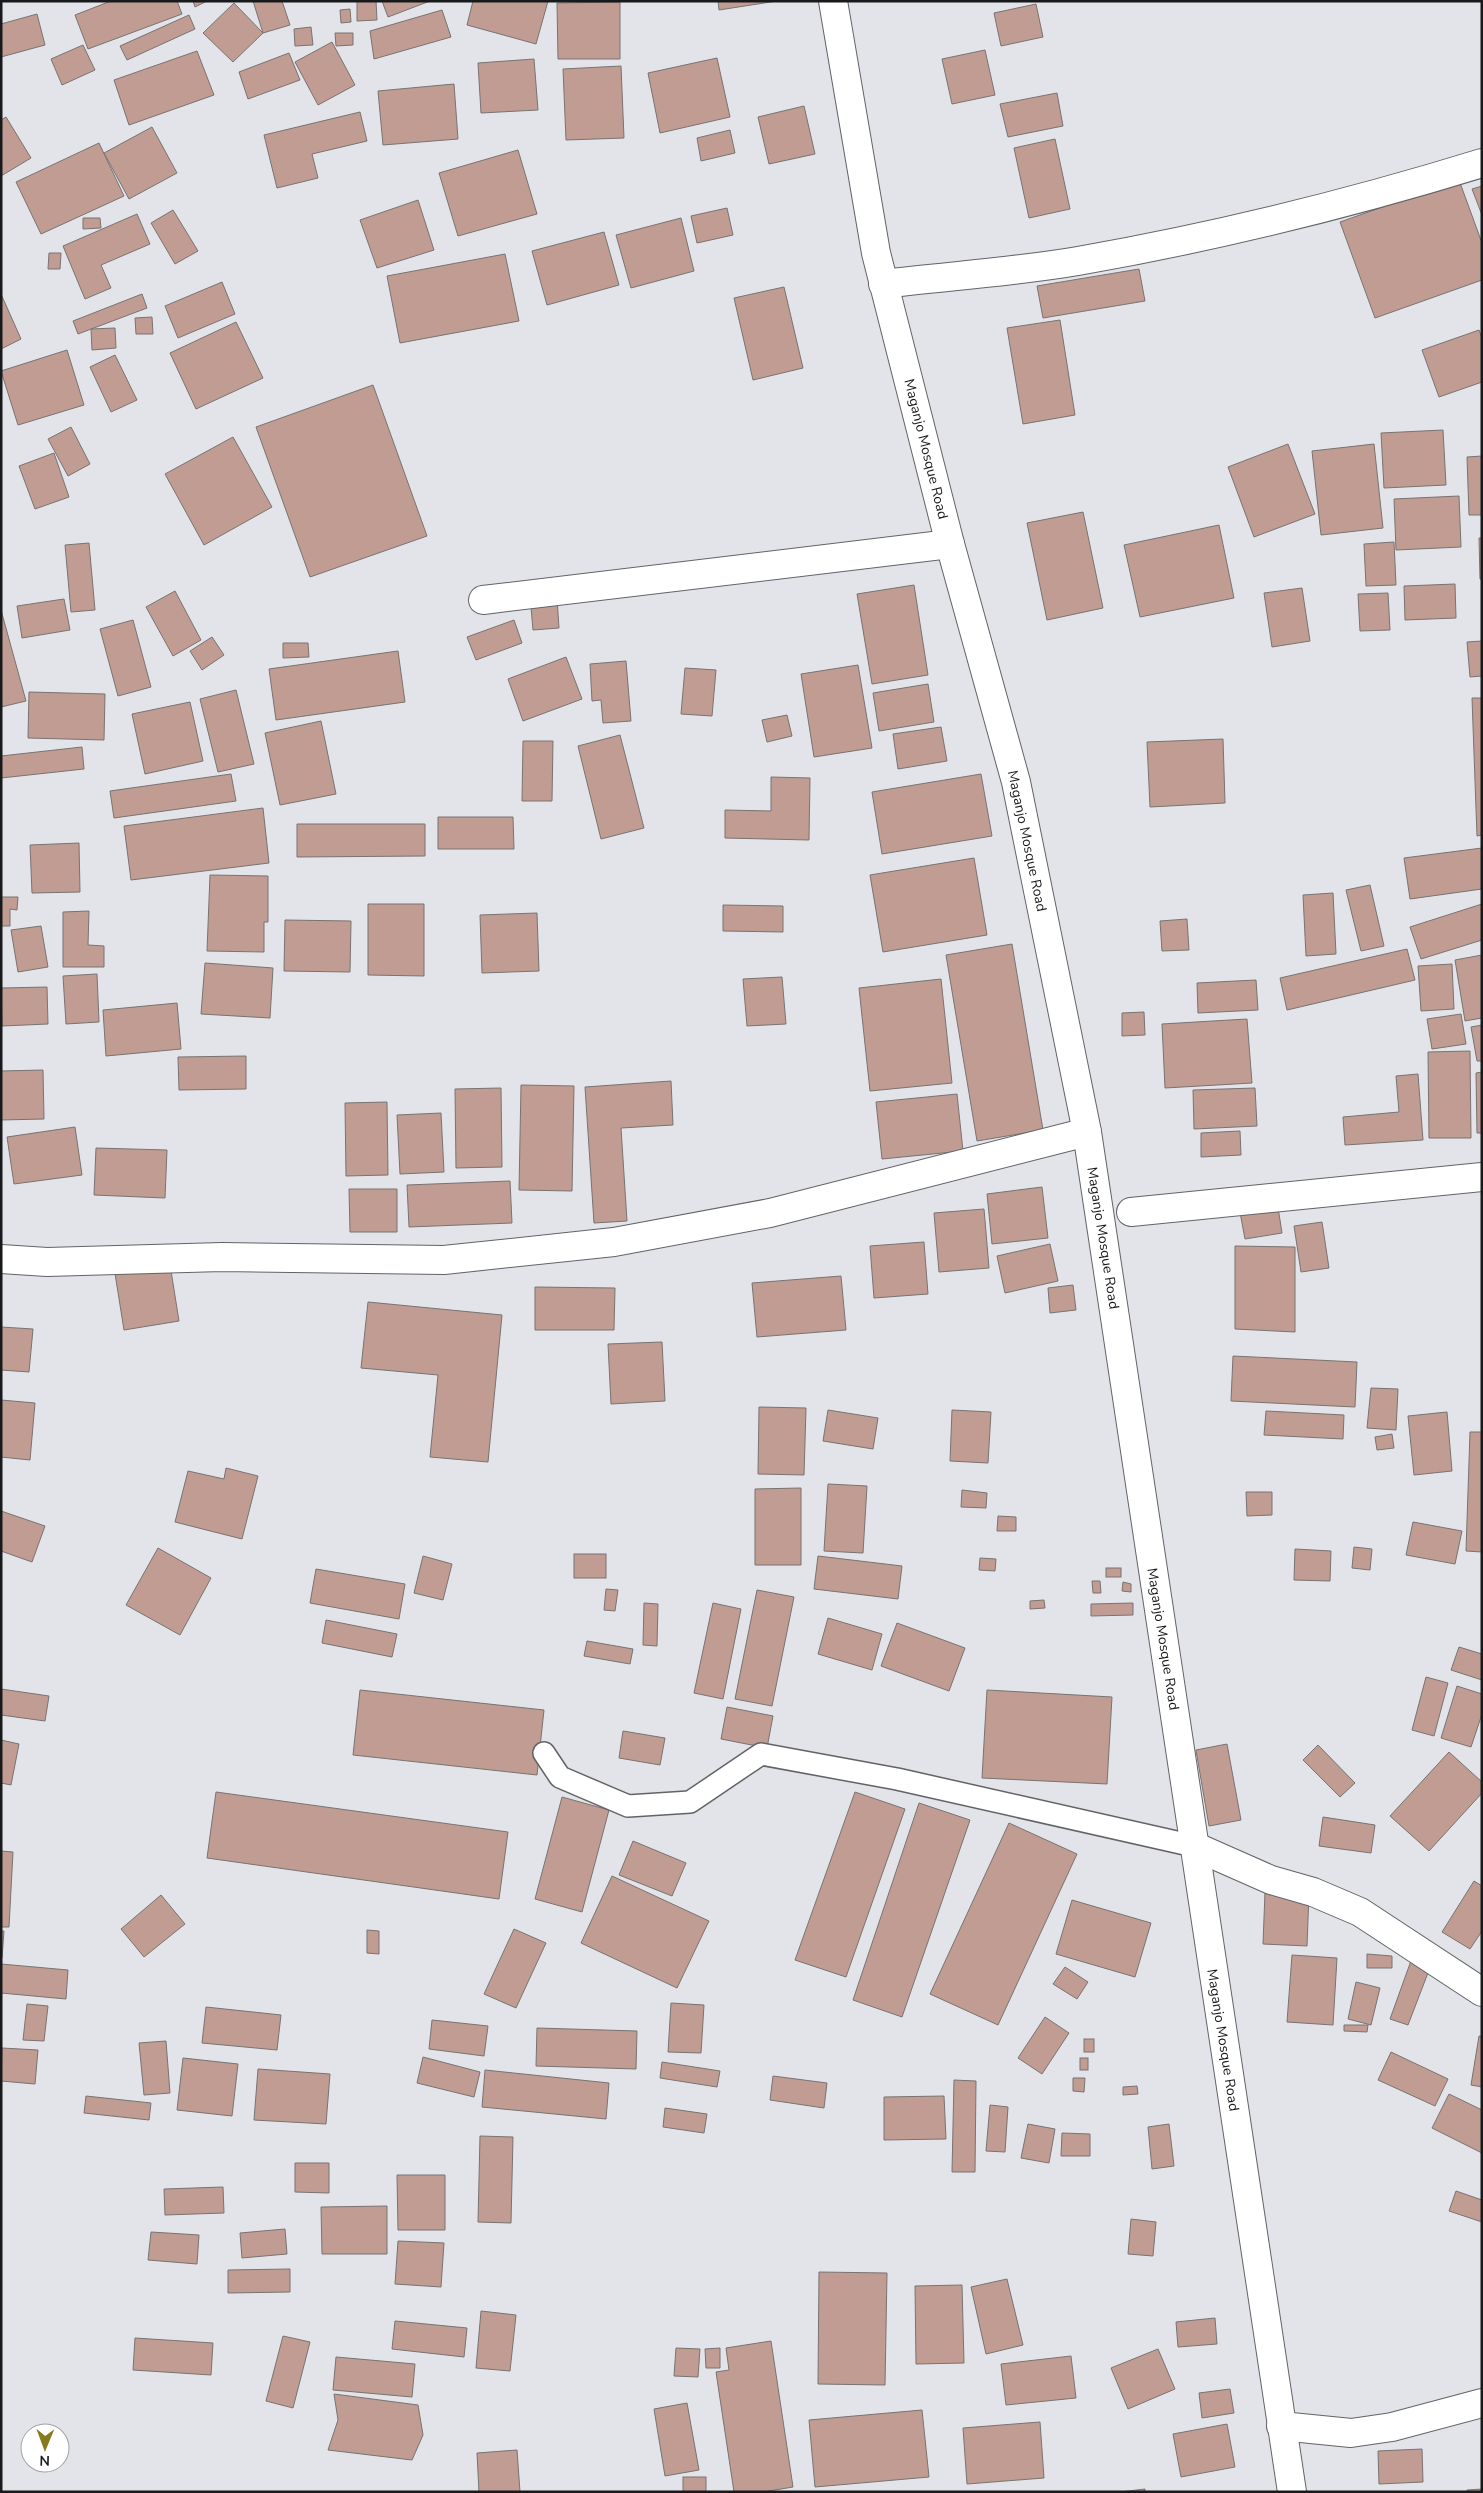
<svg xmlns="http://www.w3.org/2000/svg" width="1483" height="2493" font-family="'Nunito Sans',sans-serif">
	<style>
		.building { fill: #c19c92; stroke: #787372 }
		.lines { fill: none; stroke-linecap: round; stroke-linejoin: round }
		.lane-casing { stroke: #626367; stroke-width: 24 }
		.street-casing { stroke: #626367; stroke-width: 30 }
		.secondary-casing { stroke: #626367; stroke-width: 30 }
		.lane { stroke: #fff; stroke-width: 21 }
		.street { stroke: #fff; stroke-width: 28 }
		.secondary { stroke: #fff; stroke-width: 28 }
		.labels { text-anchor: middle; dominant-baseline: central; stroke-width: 4.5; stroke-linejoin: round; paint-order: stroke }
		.street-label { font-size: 14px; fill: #18191b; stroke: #fff }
	</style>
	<rect width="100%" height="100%" fill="#e2e4e9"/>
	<g class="building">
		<polygon points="111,1 177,1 182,14 88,49 75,15"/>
		<polygon points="193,1 207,1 195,7"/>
		<polygon points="253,1 282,1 290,25 263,33"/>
		<polygon points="357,1 376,1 377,20 357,21"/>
		<polygon points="382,1 430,1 388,17"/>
		<polygon points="473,1 548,1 536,44 467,25"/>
		<polygon points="718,1 777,1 719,10"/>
		<polygon points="620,2 620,59 558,59 557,3"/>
		<polygon points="234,3 263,33 233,62 203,33"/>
		<polygon points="1036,4 1043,37 1001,46 994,13"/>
		<polygon points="350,9 351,22 341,23 340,10"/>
		<polygon points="442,10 451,37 374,59 370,31"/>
		<polygon points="37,14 45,45 1,57 1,24"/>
		<polygon points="189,15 195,29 127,60 120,46"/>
		<polygon points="311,27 313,45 295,46 294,29"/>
		<polygon points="335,33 353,33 353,45 336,46"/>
		<polygon points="332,42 355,85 318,105 295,62"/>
		<polygon points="83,45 95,70 62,85 51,59"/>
		<polygon points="985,50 995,95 952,104 942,59"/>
		<polygon points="197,51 214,95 129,125 114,80"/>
		<polygon points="289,53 300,80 248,99 239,72"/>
		<polygon points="717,58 730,117 660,133 648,73"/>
		<polygon points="534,59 538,110 481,113 478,63"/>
		<polygon points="621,66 624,138 566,140 563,69"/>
		<polygon points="454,84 458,139 383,145 378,91"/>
		<polygon points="1057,93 1063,126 1008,137 1000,104"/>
		<polygon points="804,106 815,154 769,164 758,117"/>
		<polygon points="360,112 367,141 312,154 318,178 277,188 264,135"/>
		<polygon points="6,117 31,158 1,176 1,120"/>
		<polygon points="152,127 177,173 129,199 104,153"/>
		<polygon points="730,130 735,153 701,161 697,138"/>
		<polygon points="1055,139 1070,209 1029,218 1014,148"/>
		<polygon points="99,143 124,196 41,234 16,182"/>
		<polygon points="518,150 537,214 458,236 439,173"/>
		<polygon points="1459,180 1482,243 1482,280 1375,318 1340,222"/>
		<polygon points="1482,186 1482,215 1472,189"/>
		<polygon points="418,200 434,250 377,268 360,220"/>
		<polygon points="727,208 733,235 697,243 691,216"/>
		<polygon points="173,210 198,251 175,264 151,223"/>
		<polygon points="137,214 150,244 101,265 111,288 85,299 63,246"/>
		<polygon points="83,218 100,218 101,228 83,229"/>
		<polygon points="681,218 694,271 631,288 616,235"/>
		<polygon points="604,232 619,285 547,305 532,251"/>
		<polygon points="49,253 61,253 60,269 48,269"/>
		<polygon points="505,254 519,321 400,343 387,276"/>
		<polygon points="1139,269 1145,301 1043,318 1037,286"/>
		<polygon points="222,282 235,314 178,338 165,306"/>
		<polygon points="784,287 803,368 753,380 734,298"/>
		<polygon points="1,294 21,339 1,349"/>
		<polygon points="142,294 147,308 78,334 73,321"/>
		<polygon points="152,317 153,334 136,334 135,318"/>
		<polygon points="1060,320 1075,415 1023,424 1007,328"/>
		<polygon points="236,322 263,378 196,409 170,353"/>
		<polygon points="115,328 116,348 92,350 91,329"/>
		<polygon points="1479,330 1482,338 1482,382 1439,397 1422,350"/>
		<polygon points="67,350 84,405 18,425 1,371"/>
		<polygon points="115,355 137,400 111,412 90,367"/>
		<polygon points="373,385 427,536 310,577 256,427"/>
		<polygon points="71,427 90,464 68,476 48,439"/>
		<polygon points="1443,430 1446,485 1384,488 1381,433"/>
		<polygon points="233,437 272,507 204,545 165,474"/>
		<polygon points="1288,444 1315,514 1254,537 1228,467"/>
		<polygon points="1374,444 1383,528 1321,535 1312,451"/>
		<polygon points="54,453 69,497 35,509 19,466"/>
		<polygon points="1482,456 1482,515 1469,515 1467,457"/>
		<polygon points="1459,496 1461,547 1396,550 1394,499"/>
		<polygon points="1083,512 1103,608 1047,620 1027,523"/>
		<polygon points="1219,525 1234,598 1140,617 1124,545"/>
		<polygon points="1479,538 1482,538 1482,579 1480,579"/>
		<polygon points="1394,542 1396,585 1366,586 1364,544"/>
		<polygon points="89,543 95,610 71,612 65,545"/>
		<polygon points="556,583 559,628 533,630 529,585"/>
		<polygon points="1455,584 1456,618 1405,620 1404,586"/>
		<polygon points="914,585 928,675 872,684 857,594"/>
		<polygon points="1302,588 1310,641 1272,647 1264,593"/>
		<polygon points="175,591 201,640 173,656 146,607"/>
		<polygon points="1388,593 1390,630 1360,631 1358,594"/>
		<polygon points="64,599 70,630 22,638 17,606"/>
		<polygon points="1,610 26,701 1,707"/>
		<polygon points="133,620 151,687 118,696 100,629"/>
		<polygon points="514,620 522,643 476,660 467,637"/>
		<polygon points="212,637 224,655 202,670 190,651"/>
		<polygon points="1482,641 1482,676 1470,677 1467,642"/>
		<polygon points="283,643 308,643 309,657 283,658"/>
		<polygon points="398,651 405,702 276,720 269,669"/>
		<polygon points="566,657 582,699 523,721 508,679"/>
		<polygon points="626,661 631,721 603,723 601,700 592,701 590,664"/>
		<polygon points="858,665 872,748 814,757 801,674"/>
		<polygon points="685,668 716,670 712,716 681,714"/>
		<polygon points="928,684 934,722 879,731 873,693"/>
		<polygon points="236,690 254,764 218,772 200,699"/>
		<polygon points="29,692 105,694 104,740 28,738"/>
		<polygon points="1472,698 1482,698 1482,835 1477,836"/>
		<polygon points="190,702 203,761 145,774 132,714"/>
		<polygon points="787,715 792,736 767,742 762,720"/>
		<polygon points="321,721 336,794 280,805 265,733"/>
		<polygon points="941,727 947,761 898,769 893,734"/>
		<polygon points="620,735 644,828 601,839 578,746"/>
		<polygon points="1223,739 1225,803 1150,807 1147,742"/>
		<polygon points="523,741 553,741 552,801 522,801"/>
		<polygon points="82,747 84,769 1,778 1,756"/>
		<polygon points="231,774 236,801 114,818 110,791"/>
		<polygon points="981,774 992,836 882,854 872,792"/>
		<polygon points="771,777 810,778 809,840 725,838 725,810 771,811"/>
		<polygon points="263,808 269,863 131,880 124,826"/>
		<polygon points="438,817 513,817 514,849 438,849"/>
		<polygon points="297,824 425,824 425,856 297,857"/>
		<polygon points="79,843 80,892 32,893 30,845"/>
		<polygon points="1482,848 1482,889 1410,899 1404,858"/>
		<polygon points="974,858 987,935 883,952 870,875"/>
		<polygon points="210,875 268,876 268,922 264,922 264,952 207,951"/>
		<polygon points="1370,885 1384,946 1361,951 1346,890"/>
		<polygon points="1333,893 1336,954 1306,956 1303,895"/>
		<polygon points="1,897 18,897 17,910 10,909 10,926 1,926"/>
		<polygon points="368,904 424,904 424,976 368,975"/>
		<polygon points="1482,904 1482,940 1421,959 1410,927"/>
		<polygon points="723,905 783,906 783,932 723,931"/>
		<polygon points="89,911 88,945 104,946 104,967 63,967 63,912"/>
		<polygon points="537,913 539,971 482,973 480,915"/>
		<polygon points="1187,919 1189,950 1162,951 1160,921"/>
		<polygon points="285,920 351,921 350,972 284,971"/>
		<polygon points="41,926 48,967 18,972 11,930"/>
		<polygon points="1012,944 1043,1130 977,1141 946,955"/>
		<polygon points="1407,949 1415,980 1287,1010 1280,978"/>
		<polygon points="1482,955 1482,1018 1465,1021 1455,960"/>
		<polygon points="205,963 273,968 270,1018 201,1014"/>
		<polygon points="1452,964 1454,1009 1421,1011 1418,966"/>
		<polygon points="97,974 99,1022 66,1024 63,976"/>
		<polygon points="782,977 786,1024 747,1026 743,979"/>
		<polygon points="941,979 952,1083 870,1091 859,988"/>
		<polygon points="1256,980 1258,1010 1198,1013 1197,983"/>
		<polygon points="47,987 48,1024 2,1026 1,988"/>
		<polygon points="177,1003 181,1049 106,1056 103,1010"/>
		<polygon points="1144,1012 1145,1035 1122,1036 1122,1013"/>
		<polygon points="1461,1014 1466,1044 1432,1049 1427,1019"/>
		<polygon points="1247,1019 1252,1083 1165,1088 1162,1024"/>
		<polygon points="1482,1025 1482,1061 1477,1061 1471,1027"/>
		<polygon points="1470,1051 1471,1138 1429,1138 1428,1052"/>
		<polygon points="246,1056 246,1089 179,1090 178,1057"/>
		<polygon points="43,1070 44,1119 1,1120 1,1071"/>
		<polygon points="1482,1072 1482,1133 1477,1133 1476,1073"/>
		<polygon points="1418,1074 1423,1140 1345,1145 1343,1117 1399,1112 1396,1076"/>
		<polygon points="671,1081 673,1125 621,1128 627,1221 594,1223 585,1087"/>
		<polygon points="521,1085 574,1086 572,1191 519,1190"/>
		<polygon points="501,1088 502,1167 456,1168 455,1089"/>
		<polygon points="1255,1088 1257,1126 1194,1129 1193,1090"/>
		<polygon points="957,1094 963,1151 882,1159 876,1102"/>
		<polygon points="387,1102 388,1175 346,1176 345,1103"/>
		<polygon points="441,1113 444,1172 400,1174 397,1115"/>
		<polygon points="75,1127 82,1175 14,1184 7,1137"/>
		<polygon points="1240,1131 1241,1155 1201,1157 1201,1133"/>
		<polygon points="96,1148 167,1150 165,1198 94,1195"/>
		<polygon points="510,1181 512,1223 409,1227 407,1185"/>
		<polygon points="1042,1187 1048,1238 992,1244 987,1194"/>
		<polygon points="349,1189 397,1189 397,1232 350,1232"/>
		<polygon points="1277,1201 1282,1233 1245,1239 1239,1207"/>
		<polygon points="984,1209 989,1268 939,1272 934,1213"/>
		<polygon points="1322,1222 1329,1268 1301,1272 1294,1226"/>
		<polygon points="924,1242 928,1294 874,1298 870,1246"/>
		<polygon points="1050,1244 1058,1281 1005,1293 997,1256"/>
		<polygon points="1235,1246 1295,1247 1295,1332 1235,1329"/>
		<polygon points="168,1252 179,1321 124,1330 113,1261"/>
		<polygon points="841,1276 846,1330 757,1337 752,1283"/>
		<polygon points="1073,1285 1076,1310 1050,1313 1048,1288"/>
		<polygon points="535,1287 615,1288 614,1330 535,1330"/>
		<polygon points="368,1302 502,1315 488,1462 430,1457 438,1375 361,1368"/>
		<polygon points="1,1327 33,1329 29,1372 1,1370"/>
		<polygon points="662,1342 665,1401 611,1404 608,1344"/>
		<polygon points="1233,1356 1357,1362 1355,1407 1231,1401"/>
		<polygon points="1371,1388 1398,1389 1396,1430 1367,1428"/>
		<polygon points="1,1400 35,1403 30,1460 1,1457"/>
		<polygon points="759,1407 806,1408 804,1475 758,1474"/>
		<polygon points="828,1410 878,1418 873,1449 823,1441"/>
		<polygon points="952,1410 991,1412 988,1463 950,1461"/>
		<polygon points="1266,1411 1344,1415 1343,1439 1264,1435"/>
		<polygon points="1447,1412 1452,1471 1414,1475 1408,1416"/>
		<polygon points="1470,1432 1482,1432 1482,1552 1466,1551"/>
		<polygon points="1392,1434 1394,1448 1377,1450 1375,1437"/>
		<polygon points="226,1468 258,1476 242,1539 175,1522 188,1471 224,1479"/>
		<polygon points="828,1484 867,1486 863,1553 824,1551"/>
		<polygon points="801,1488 801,1565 755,1565 755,1489"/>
		<polygon points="962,1490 987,1493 986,1508 961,1507"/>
		<polygon points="1246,1492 1272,1492 1272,1515 1247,1516"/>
		<polygon points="1,1511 45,1526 32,1562 1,1551"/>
		<polygon points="998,1516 1016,1517 1016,1531 997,1531"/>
		<polygon points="1413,1522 1462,1531 1455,1564 1406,1555"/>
		<polygon points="1354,1547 1372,1549 1370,1570 1352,1568"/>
		<polygon points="158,1548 211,1578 180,1635 126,1605"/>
		<polygon points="1295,1549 1331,1551 1330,1581 1294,1580"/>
		<rect x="574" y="1554" width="32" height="24"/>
		<polygon points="423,1556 452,1564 443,1600 414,1593"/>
		<polygon points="818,1556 902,1566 898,1599 814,1589"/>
		<polygon points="980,1558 996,1559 995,1571 979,1570"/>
		<rect x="1106" y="1568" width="15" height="9"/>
		<polygon points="316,1569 405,1584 399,1619 310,1603"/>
		<polygon points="1092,1581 1100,1581 1101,1593 1093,1593"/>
		<polygon points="1123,1582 1131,1584 1131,1592 1122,1591"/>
		<polygon points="606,1589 618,1590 615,1611 604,1610"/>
		<polygon points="757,1590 794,1597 772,1706 735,1699"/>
		<polygon points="1044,1600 1045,1608 1030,1609 1030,1601"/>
		<polygon points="644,1603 658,1604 657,1646 643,1645"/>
		<polygon points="713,1603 741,1609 723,1699 694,1693"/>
		<polygon points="1133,1603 1133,1615 1091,1616 1091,1604"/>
		<polygon points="828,1618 882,1634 872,1670 818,1654"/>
		<polygon points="326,1620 397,1634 392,1657 322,1643"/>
		<polygon points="897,1623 965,1648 949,1691 881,1666"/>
		<polygon points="587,1641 633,1649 630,1664 584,1656"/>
		<polygon points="1459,1647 1482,1654 1482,1680 1451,1670"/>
		<polygon points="1426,1677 1448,1683 1434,1736 1412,1730"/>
		<polygon points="1457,1686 1482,1694 1482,1714 1471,1747 1441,1738"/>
		<polygon points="1,1689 49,1696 45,1721 1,1715"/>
		<polygon points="360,1690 544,1710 537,1775 353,1755"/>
		<polygon points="987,1690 1112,1697 1107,1784 982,1778"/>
		<polygon points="727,1707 773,1716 767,1748 721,1739"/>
		<polygon points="623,1731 665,1738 660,1765 619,1758"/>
		<polygon points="1,1740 19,1744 11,1785 1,1783"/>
		<polygon points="1227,1744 1241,1820 1209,1826 1196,1750"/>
		<polygon points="1318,1745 1355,1783 1340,1797 1303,1760"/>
		<polygon points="1449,1752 1482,1782 1482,1793 1429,1851 1390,1816"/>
		<polygon points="216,1792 508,1832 499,1899 207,1858"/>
		<polygon points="855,1792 905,1809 846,1977 795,1960"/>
		<polygon points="562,1797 609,1810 582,1912 535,1899"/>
		<polygon points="919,1803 970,1820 902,2017 853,2000"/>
		<polygon points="1323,1817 1375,1825 1371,1853 1319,1846"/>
		<polygon points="1009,1823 1077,1854 998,2025 930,1994"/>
		<polygon points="633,1841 686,1863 672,1896 619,1875"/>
		<polygon points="1,1851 13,1852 9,1927 1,1927"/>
		<polygon points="612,1876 709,1921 677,1988 581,1943"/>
		<polygon points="1474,1881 1482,1886 1482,1931 1470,1949 1442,1932"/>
		<polygon points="1265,1892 1309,1893 1307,1946 1263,1944"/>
		<polygon points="161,1895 185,1924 144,1957 121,1929"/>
		<polygon points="1072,1900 1151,1923 1135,1977 1056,1954"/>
		<polygon points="514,1929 546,1943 516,2008 484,1994"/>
		<polygon points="367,1930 379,1931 379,1954 367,1953"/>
		<polygon points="1,1931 4,1931 2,1958 1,1958"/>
		<polygon points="1367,1954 1392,1956 1392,1968 1367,1968"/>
		<polygon points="1292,1955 1337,1958 1333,2025 1287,2022"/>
		<polygon points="1412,1958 1431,1965 1408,2025 1390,2019"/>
		<polygon points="1,1964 68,1970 66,1999 1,1993"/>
		<polygon points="1065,1967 1088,1982 1077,1999 1053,1984"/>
		<polygon points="1356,1982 1380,1988 1371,2025 1348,2019"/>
		<polygon points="671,2003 704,2005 701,2053 668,2052"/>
		<polygon points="27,2004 48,2006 44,2041 23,2040"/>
		<polygon points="206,2007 281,2015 277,2050 202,2043"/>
		<polygon points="1045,2017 1069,2033 1042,2074 1018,2058"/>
		<polygon points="432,2020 488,2026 484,2056 429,2049"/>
		<polygon points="1344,2025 1368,2025 1367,2032 1344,2031"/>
		<polygon points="537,2028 637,2031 636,2069 536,2066"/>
		<polygon points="1479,2036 1482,2036 1482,2087 1471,2085"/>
		<rect x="1084" y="2039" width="10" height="13"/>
		<polygon points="166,2041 170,2093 144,2095 139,2043"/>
		<polygon points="2,2048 38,2050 35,2084 1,2081"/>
		<polygon points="1391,2052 1448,2079 1435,2106 1378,2080"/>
		<polygon points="423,2057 480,2072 474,2097 417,2083"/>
		<polygon points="183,2058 238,2064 232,2116 177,2110"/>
		<rect x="1080" y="2058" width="8" height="12"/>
		<polygon points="662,2062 720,2071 717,2087 660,2078"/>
		<polygon points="258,2069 330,2074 326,2124 254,2120"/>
		<polygon points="485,2070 609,2083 606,2119 482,2107"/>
		<polygon points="773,2076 827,2083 824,2108 770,2100"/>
		<polygon points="1073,2078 1085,2078 1084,2092 1073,2091"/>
		<polygon points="954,2080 976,2081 975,2172 952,2172"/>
		<polygon points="1137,2086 1138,2094 1123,2095 1123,2087"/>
		<polygon points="1449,2094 1482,2110 1482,2153 1432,2128"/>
		<polygon points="86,2096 151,2103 149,2120 84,2113"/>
		<polygon points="944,2096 946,2139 884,2140 884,2097"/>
		<polygon points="990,2105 1008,2107 1005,2152 986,2151"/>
		<polygon points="665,2108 707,2114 704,2133 663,2127"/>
		<polygon points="1028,2124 1055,2129 1049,2163 1021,2158"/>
		<polygon points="1169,2124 1174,2166 1152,2169 1148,2127"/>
		<polygon points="1062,2133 1090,2134 1090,2156 1061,2156"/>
		<polygon points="480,2136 513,2137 511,2223 478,2222"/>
		<polygon points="295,2163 329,2163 329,2193 295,2192"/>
		<polygon points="397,2175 445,2175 445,2230 398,2230"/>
		<polygon points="223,2187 224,2213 165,2215 164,2189"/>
		<polygon points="1456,2191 1482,2200 1482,2222 1449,2211"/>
		<polygon points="387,2206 387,2254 322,2254 321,2207"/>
		<polygon points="1131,2219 1156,2222 1153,2256 1128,2254"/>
		<polygon points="285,2229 287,2254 242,2258 240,2233"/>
		<polygon points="151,2232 199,2235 197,2264 148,2260"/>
		<polygon points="398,2241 444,2243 441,2287 395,2284"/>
		<polygon points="290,2269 290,2292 228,2293 228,2270"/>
		<polygon points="819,2272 887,2273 885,2385 818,2384"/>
		<polygon points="1007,2279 1023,2345 986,2354 971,2287"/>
		<polygon points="962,2285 964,2363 916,2364 915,2286"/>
		<polygon points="481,2311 516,2315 510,2371 476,2368"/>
		<polygon points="1215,2318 1217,2344 1178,2347 1176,2322"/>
		<polygon points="395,2321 467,2328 464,2357 392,2349"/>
		<polygon points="283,2336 310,2342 293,2408 266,2401"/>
		<polygon points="135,2338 213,2343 211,2375 133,2370"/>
		<polygon points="771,2341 793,2487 763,2492 734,2492 716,2372 729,2370 726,2348"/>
		<polygon points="676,2348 700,2349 698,2377 674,2376"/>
		<polygon points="720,2348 720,2368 706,2368 705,2349"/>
		<polygon points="1158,2349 1175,2389 1128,2409 1111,2368"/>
		<polygon points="1071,2356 1076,2398 1006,2405 1001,2364"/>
		<polygon points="336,2357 415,2364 412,2397 333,2390"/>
		<polygon points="1230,2389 1234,2413 1202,2418 1199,2393"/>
		<polygon points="334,2394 418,2405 423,2435 412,2460 328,2450 338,2420"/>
		<polygon points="687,2403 699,2470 665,2476 654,2409"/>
		<polygon points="922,2410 929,2477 815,2487 809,2420"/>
		<polygon points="1040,2422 1044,2478 967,2484 963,2428"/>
		<polygon points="1227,2424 1235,2467 1181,2477 1173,2434"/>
		<polygon points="1422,2449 1423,2482 1379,2484 1378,2451"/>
		<polygon points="517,2450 520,2492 479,2492 477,2453"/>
		<rect x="683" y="2477" width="23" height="15"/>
		<polygon points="1145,2489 1145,2492 1120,2492"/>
		<polygon points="1482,2489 1482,2492 1467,2492 1467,2490"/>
	</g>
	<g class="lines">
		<defs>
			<polyline id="lane" points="544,1753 560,1777 628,1806 690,1802 761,1754 897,1779 1194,1846"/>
			<g id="street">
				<path d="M883 284C948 276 1014 272 1078 261 1215 237 1349 204 1482 163"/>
				<polyline points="483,600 950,544"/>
				<polyline points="1131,1212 1482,1177"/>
				<polyline points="1,1259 47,1262 222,1257 444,1260 614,1242 770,1213 1087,1132"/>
				<polyline points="1194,1846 1271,1880 1313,1892 1360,1912 1482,1992"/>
				<polyline points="1281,2426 1351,2433 1392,2427 1482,2403"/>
			</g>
			<polyline id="secondary" points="833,1 876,253 950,544 1016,782 1087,1132 1292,2492"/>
		</defs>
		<use href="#lane" class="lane-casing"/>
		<use href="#street" class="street-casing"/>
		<use href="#secondary" class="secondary-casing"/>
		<use href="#lane" class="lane"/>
		<use href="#street" class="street"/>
		<use href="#secondary" class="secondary"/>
	</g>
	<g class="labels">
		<g class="street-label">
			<text transform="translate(926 449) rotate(76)">Maganjo Mosque Road</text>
			<text transform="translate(1027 841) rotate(78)">Maganjo Mosque Road</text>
			<text transform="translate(1103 1238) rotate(81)">Maganjo Mosque Road</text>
			<text transform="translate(1163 1639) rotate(81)">Maganjo Mosque Road</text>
			<text transform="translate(1223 2040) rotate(81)">Maganjo Mosque Road</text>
		</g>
	</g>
	<rect width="1483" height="2493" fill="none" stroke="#18191b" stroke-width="5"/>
	<g transform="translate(45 2448) rotate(181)"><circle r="24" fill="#ffffff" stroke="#a3a3a4"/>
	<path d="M0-4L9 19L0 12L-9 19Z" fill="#87791e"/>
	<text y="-8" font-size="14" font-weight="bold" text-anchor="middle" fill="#18191b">N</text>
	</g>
</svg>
